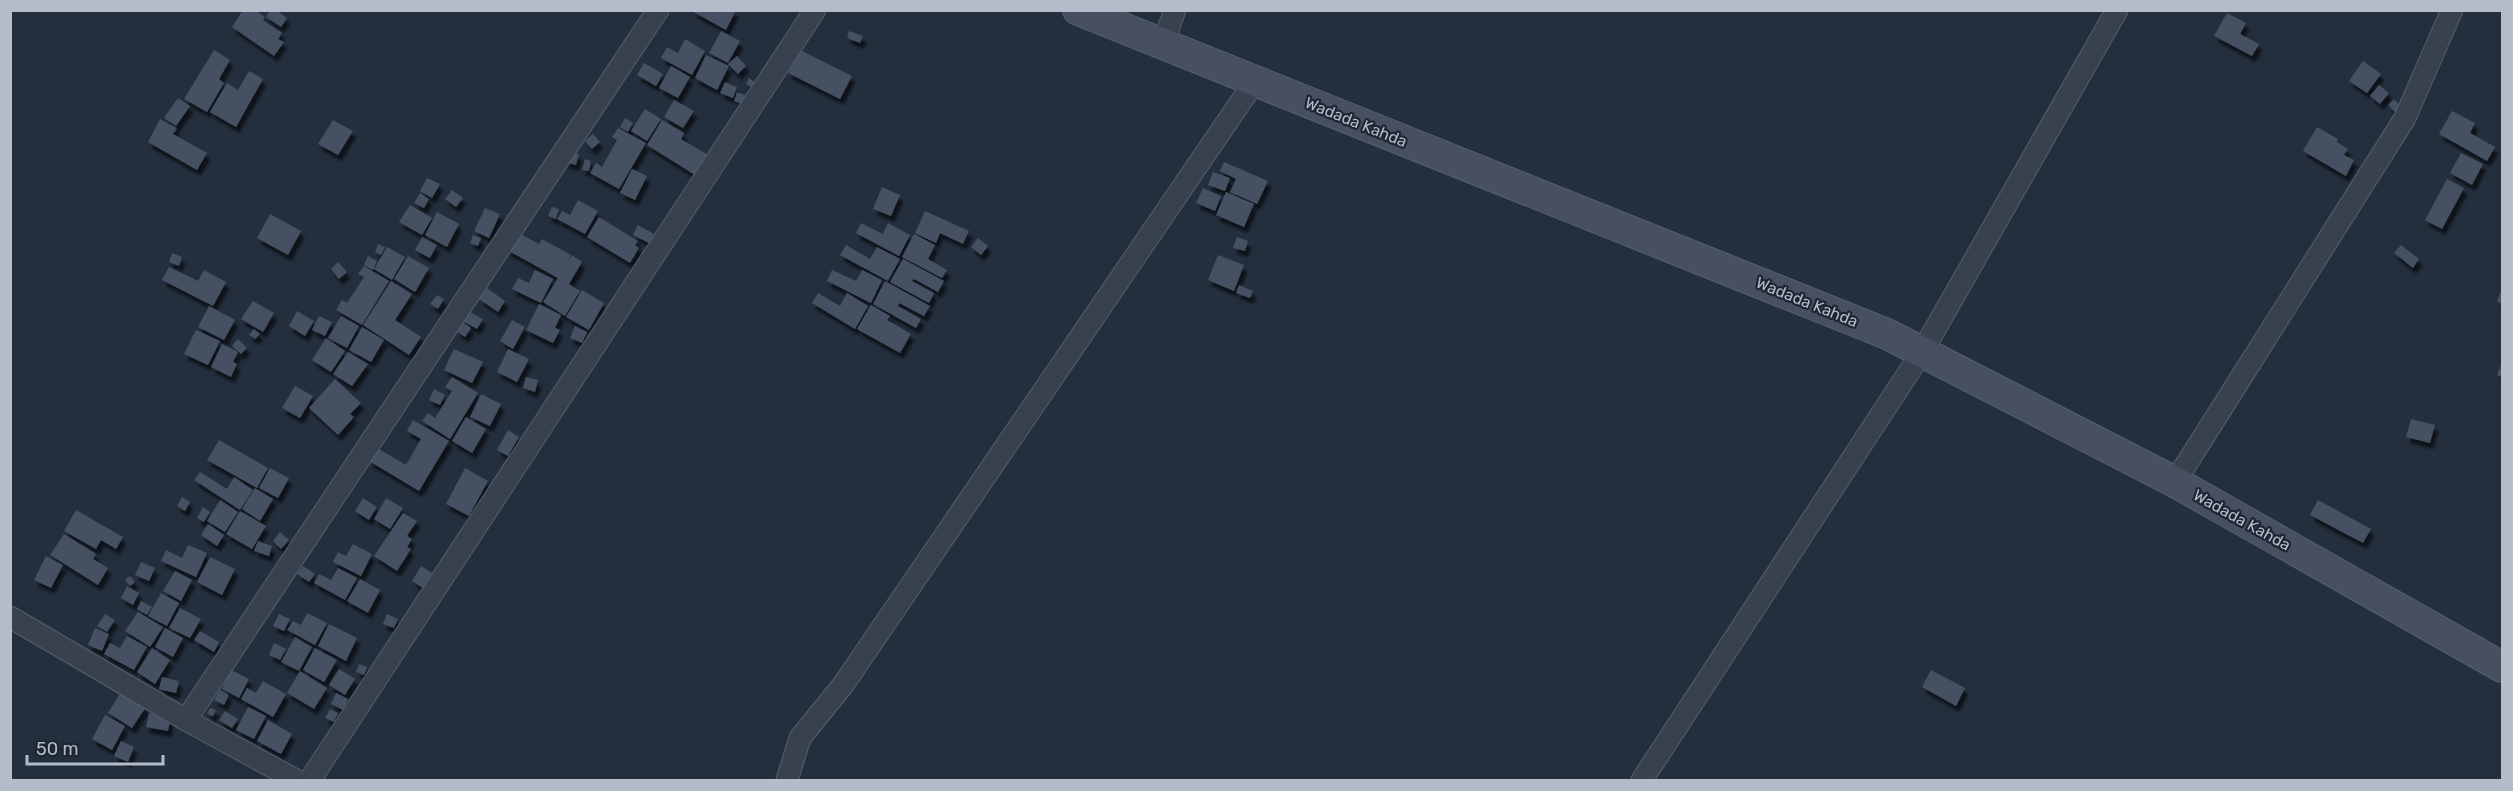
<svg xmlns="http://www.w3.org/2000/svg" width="2513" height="791" font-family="Rubik,sans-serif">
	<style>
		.building { fill: #455162; filter: url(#shadow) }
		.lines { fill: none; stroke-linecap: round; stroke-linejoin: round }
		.minor-casing { stroke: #565f6c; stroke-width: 23 }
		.secondary-casing { stroke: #565f6c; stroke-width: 32 }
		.minor { stroke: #38414e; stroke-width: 21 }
		.secondary { stroke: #465061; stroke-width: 30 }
		.labels { text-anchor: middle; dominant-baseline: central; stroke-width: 4.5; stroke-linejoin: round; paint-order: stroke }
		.street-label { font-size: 16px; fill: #b4bcc9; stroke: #1d2633 }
	</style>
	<defs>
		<filter id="shadow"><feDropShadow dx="3.5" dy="6" stdDeviation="1.5" flood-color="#0009"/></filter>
	</defs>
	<rect width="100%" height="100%" fill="#242f3e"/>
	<g class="building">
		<polygon points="243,10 255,10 265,17 263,20 282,33 278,39 284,42 274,56 232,27"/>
		<polygon points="270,10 276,10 287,18 281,27 266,17"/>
		<polygon points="690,10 736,10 726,30"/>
		<polygon points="2227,13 2246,23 2240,34 2259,44 2252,56 2214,36"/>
		<polygon points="721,31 740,41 728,63 709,53"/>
		<polygon points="849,31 863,36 860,43 847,38"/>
		<polygon points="685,39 705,51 692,75 661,58 667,47 678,53"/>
		<polygon points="214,50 230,60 219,79 224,83 207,112 184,99"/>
		<polygon points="800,50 852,76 840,99 788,73"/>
		<polygon points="706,55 729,66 717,90 695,78"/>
		<polygon points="737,56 746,66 738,74 728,64"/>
		<polygon points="2363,61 2381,74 2367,93 2349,81"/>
		<polygon points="644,63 663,74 656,86 637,75"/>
		<polygon points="671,66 690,77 678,98 659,88"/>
		<polygon points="249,71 263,79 236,127 210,112 227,83 238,90"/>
		<polygon points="749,78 756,83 753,88 746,84"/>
		<polygon points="725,82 737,87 733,98 720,93"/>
		<polygon points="2379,85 2389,93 2380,104 2370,96"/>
		<polygon points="737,92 745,95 742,104 734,101"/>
		<polygon points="178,98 190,106 176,126 164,118"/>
		<polygon points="2394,99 2401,106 2395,112 2388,105"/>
		<polygon points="674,100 694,111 683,128 664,117"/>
		<polygon points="645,109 661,119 647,141 631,131"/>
		<polygon points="2452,111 2475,123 2470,133 2495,147 2487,161 2439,134"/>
		<polygon points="625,118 633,123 628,132 620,127"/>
		<polygon points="160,119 177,128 173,134 207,153 197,170 148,142"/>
		<polygon points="333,120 353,131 338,155 318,144"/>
		<polygon points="662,120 684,133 681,139 708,155 695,175 647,145"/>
		<polygon points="2317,127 2338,139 2337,142 2348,149 2344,155 2354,160 2346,176 2303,151"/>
		<polygon points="618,128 646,143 619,189 590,173 596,163 602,167 617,140 612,137"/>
		<polygon points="593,134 600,142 592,149 585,141"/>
		<polygon points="569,151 579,154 576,165 565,162"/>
		<polygon points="2461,153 2483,164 2472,185 2450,173"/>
		<polygon points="585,159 591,161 589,171 582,170"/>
		<polygon points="1224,162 1268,181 1257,204 1230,192 1236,179 1220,171"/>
		<polygon points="632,169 647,176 635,200 620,193"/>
		<polygon points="1213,172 1230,178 1225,191 1208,185"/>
		<polygon points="427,178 440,184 432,198 420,191"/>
		<polygon points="2447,179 2464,188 2442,229 2425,220"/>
		<polygon points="882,187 900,195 891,216 873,209"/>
		<polygon points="1203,188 1221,196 1215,211 1196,203"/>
		<polygon points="452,190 463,198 456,207 445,199"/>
		<polygon points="1226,192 1254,204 1244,227 1216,215"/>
		<polygon points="420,193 429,199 424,208 414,203"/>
		<polygon points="578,200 598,211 585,234 557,219 562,211 570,215"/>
		<polygon points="410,205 432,218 422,235 399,222"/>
		<polygon points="552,207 559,209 556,219 548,216"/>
		<polygon points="485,208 500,214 489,238 474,231"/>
		<polygon points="925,211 969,231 963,244 940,233 936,243 915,233"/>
		<polygon points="437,212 459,224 447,247 425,235"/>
		<polygon points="270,214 301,231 288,255 257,238"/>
		<polygon points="599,217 638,241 635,245 639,248 630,263 587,237"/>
		<polygon points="861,223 883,234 888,223 910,235 899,256 856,233"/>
		<polygon points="638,225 654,234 649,243 633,235"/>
		<polygon points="517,232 539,244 542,239 571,255 566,265 572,255 582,262 569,284 580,291 565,316 543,302 558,278 507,250"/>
		<polygon points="914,234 935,245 928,259 947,270 942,278 902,257"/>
		<polygon points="473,235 481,238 478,246 470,243"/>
		<polygon points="422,237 437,245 430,258 415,250"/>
		<polygon points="1237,237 1248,241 1245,251 1233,248"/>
		<polygon points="978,238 988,246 981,255 971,247"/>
		<polygon points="378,244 385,247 381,255 375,252"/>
		<polygon points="846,245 870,259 877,247 900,259 888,281 840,255"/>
		<polygon points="2401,245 2419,259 2413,268 2394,253"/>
		<polygon points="387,247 405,257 392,280 374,269"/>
		<polygon points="172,253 182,257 179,266 169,262"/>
		<polygon points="1218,255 1244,265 1234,291 1208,280"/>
		<polygon points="368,256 377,261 373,270 364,265"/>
		<polygon points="408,256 429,268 415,292 394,279"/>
		<polygon points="903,259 944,281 938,292 914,279 912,281 934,293 929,303 890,282"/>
		<polygon points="338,262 347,272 339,279 331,269"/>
		<polygon points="364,266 389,281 362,325 336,310 342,300 347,303 364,277 358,274"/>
		<polygon points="169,267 198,281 204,270 226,282 213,306 162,280"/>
		<polygon points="535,270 553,279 541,303 512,289 518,278 529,283"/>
		<polygon points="832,270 856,281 862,270 882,280 871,303 827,281"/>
		<polygon points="391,281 412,294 395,320 421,337 409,355 363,325"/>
		<polygon points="885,281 930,306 924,316 899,303 898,306 921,319 916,328 873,304"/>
		<polygon points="1239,285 1253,291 1250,298 1236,293"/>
		<polygon points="487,288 505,301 498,312 479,299"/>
		<polygon points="2502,289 2502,304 2497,301"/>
		<polygon points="582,290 604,303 589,330 566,317"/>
		<polygon points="818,293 840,306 847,293 868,306 855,329 812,303"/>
		<polygon points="437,295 444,299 438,309 430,304"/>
		<polygon points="253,301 274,313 263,332 241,319"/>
		<polygon points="539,304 561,315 555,328 560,330 553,343 526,330"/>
		<polygon points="871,305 890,316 887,320 911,334 900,353 857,329"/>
		<polygon points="209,306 235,320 224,340 198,327"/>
		<polygon points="297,311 314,321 305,336 289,326"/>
		<polygon points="468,311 483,319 477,329 463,321"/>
		<polygon points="319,316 332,322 325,336 312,330"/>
		<polygon points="341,316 359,326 347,348 328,338"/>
		<polygon points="512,320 525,327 513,349 500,341"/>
		<polygon points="462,322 471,328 465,337 456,331"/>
		<polygon points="575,326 587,332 582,343 570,338"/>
		<polygon points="362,327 384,340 371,362 349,350"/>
		<polygon points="254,329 260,334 255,339 249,335"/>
		<polygon points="196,330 220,341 208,365 184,354"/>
		<polygon points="326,338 345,351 331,372 312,360"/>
		<polygon points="238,339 247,348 241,354 232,346"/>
		<polygon points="222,344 238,352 233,362 237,364 231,377 211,367"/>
		<polygon points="454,349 483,362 472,383 444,370"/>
		<polygon points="508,349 529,359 517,382 497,372"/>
		<polygon points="348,352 368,364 352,386 333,374"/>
		<polygon points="2502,363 2502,377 2497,375"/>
		<polygon points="452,377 478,393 450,439 422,421 428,413 435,418 452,391 445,387"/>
		<polygon points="526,377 538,380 535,392 523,388"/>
		<polygon points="335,379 361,403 350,414 354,417 338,435 309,408"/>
		<polygon points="295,386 313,396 300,418 282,408"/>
		<polygon points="434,389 445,395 440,405 429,400"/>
		<polygon points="481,394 501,404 490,426 470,417"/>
		<polygon points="466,417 486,429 472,453 452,441"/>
		<polygon points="2411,419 2435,425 2430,443 2406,437"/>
		<polygon points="413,420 449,441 419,491 369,461 377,448 406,465 421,439 407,431"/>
		<polygon points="508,430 519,437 508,456 497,450"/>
		<polygon points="219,440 268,468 257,488 207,460"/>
		<polygon points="270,468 289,478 278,498 259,488"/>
		<polygon points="465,468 488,481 469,516 446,504"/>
		<polygon points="200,472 227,489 234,477 253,490 240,510 194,480"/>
		<polygon points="255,488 273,499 260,521 242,509"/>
		<polygon points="182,497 190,502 185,511 177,506"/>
		<polygon points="363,498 377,507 369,520 355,511"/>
		<polygon points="386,498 403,508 390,529 374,519"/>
		<polygon points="220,500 238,512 225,532 207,521"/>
		<polygon points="2318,500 2371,529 2363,543 2310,515"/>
		<polygon points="203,507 210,512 204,522 197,518"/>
		<polygon points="76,510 123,537 116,549 101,540 96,549 64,531"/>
		<polygon points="240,511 266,526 252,549 226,534"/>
		<polygon points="403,513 417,521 407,536 412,539 407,547 411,549 397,571 374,556"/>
		<polygon points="208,524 224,535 217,546 201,535"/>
		<polygon points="280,532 289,540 281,549 273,541"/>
		<polygon points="64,534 96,554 93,559 108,568 98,585 50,555"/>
		<polygon points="258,541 272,546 269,556 254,551"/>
		<polygon points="353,544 372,554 361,576 333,562 338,552 346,556"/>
		<polygon points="188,545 207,553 196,577 161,561 166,550 182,558"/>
		<polygon points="46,556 63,565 51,588 34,580"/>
		<polygon points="210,557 235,569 222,595 197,582"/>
		<polygon points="141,562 155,568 149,581 135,575"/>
		<polygon points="303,566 315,574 309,582 297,574"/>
		<polygon points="421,566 432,573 423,588 412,581"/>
		<polygon points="338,568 357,578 345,600 314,583 319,574 331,580"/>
		<polygon points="175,571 192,580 181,601 163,591"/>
		<polygon points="130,576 135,582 130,586 125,580"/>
		<polygon points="360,579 380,590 368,613 347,601"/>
		<polygon points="127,586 139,593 133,605 121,598"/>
		<polygon points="161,593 179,603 167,626 148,616"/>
		<polygon points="141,601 152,607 147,615 137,609"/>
		<polygon points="180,608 201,619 190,638 169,628"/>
		<polygon points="138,612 163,627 150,647 125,631"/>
		<polygon points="307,613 327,623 315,645 287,630 293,621 301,625"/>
		<polygon points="105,614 115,620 107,632 97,626"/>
		<polygon points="279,614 290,619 284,631 273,626"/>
		<polygon points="387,614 398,619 394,628 383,624"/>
		<polygon points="329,624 357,638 346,661 318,646"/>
		<polygon points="95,628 109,634 102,651 88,645"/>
		<polygon points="165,628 183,638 173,657 155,647"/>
		<polygon points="200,631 219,642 214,652 194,640"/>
		<polygon points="127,636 147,647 134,670 104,654 110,643 120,648"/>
		<polygon points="295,637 312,647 299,671 281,662"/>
		<polygon points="274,643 286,649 280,660 269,655"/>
		<polygon points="152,648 170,660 155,684 137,672"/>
		<polygon points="315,648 337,660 324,682 303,670"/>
		<polygon points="359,664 367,667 364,675 356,672"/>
		<polygon points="339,669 355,679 345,695 329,685"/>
		<polygon points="231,670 249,679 239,698 222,689"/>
		<polygon points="1931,670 1965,688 1956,706 1922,687"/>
		<polygon points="300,671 327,688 314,709 287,693"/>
		<polygon points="162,677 179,681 176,693 159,689"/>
		<polygon points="263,681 286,694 273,717 241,699 247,688 256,693"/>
		<polygon points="220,690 229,695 224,705 214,700"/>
		<polygon points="121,692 146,707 132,728 108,713"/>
		<polygon points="336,693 348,699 343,710 331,704"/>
		<polygon points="248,707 266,716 254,739 236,730"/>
		<polygon points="210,708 216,710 213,716 207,714"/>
		<polygon points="330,709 338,713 334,722 325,718"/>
		<polygon points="225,711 238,719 232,728 219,720"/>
		<polygon points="149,713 171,717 168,731 146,727"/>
		<polygon points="105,715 125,726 112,750 92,739"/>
		<polygon points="268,720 292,734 281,754 257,741"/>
		<polygon points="121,741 134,747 128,762 114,756"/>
	</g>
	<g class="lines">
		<defs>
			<g id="minor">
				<polyline points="1163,44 1175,10"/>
				<polyline points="2175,482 2405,118 2452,10"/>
				<polyline points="10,617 186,720"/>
				<polyline points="296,780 186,720 658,10"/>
				<polyline points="310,780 815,10"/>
				<polyline points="787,780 800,738 843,685 1255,81"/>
				<polyline points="1642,780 1922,352 2117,10"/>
			</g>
			<polyline id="secondary" points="1078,10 1887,334 2175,482 2502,667"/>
		</defs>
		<use href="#minor" class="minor-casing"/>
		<use href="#secondary" class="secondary-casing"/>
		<use href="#minor" class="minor"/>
		<use href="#secondary" class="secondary"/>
	</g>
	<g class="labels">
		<g class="street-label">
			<text transform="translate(1356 122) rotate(22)">Wadada Kahda</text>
			<text transform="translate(1807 302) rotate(22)">Wadada Kahda</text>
			<text transform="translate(2242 520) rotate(29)">Wadada Kahda</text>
		</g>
	</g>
	<rect width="2513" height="791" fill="none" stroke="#b4bcc9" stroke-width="24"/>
	<path d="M27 755v9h136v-9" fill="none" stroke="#b4bcc9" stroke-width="3"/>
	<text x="36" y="755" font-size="18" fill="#b4bcc9" stroke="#1d2633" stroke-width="4.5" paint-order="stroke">50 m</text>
</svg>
